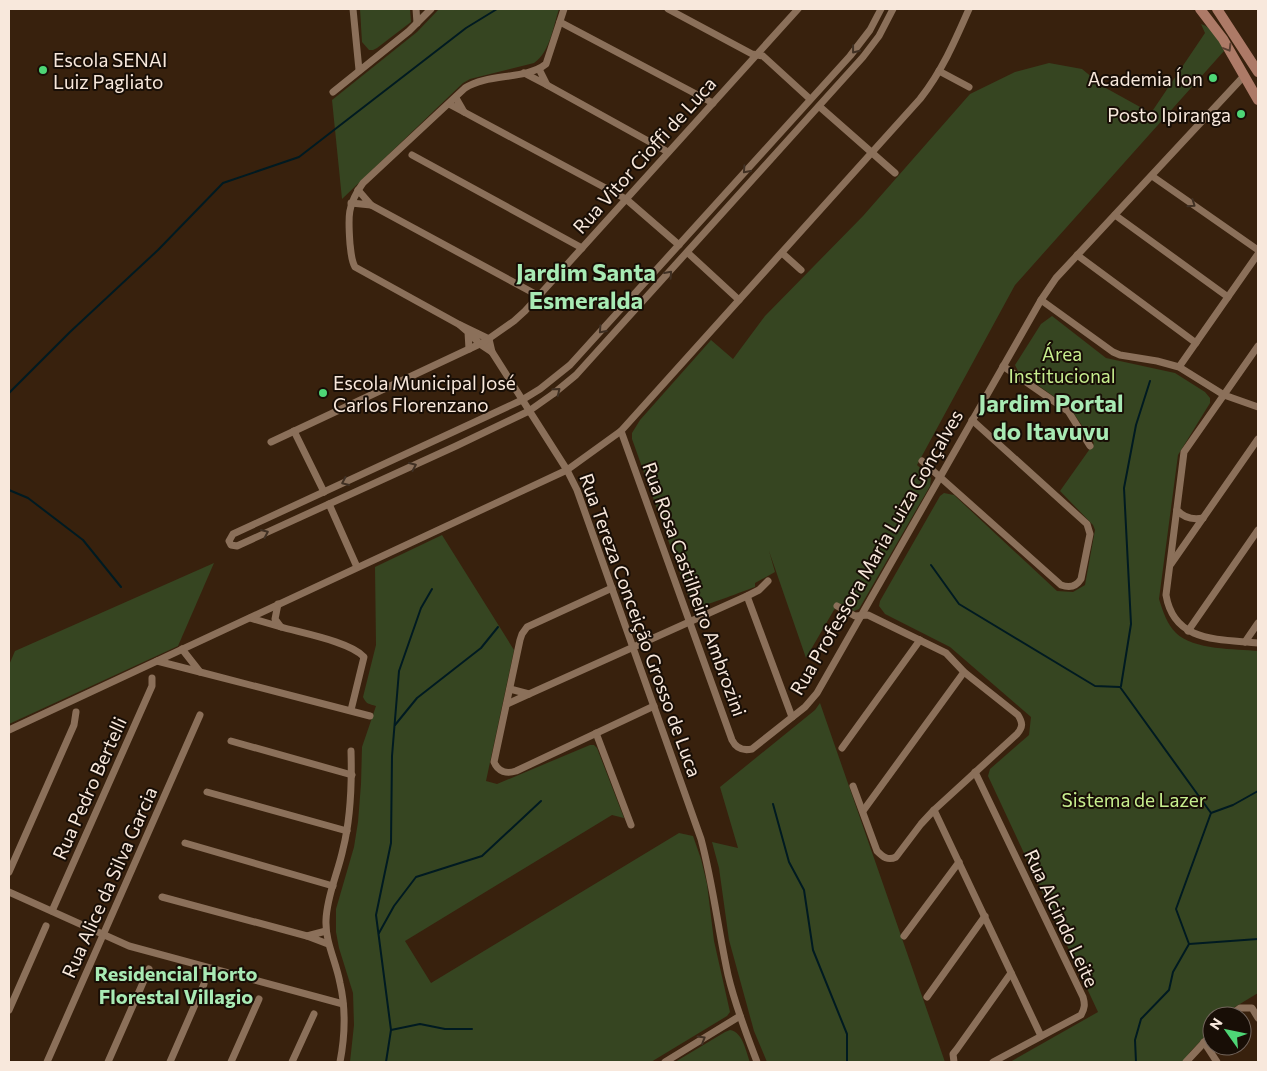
<svg xmlns="http://www.w3.org/2000/svg" width="1267" height="1071" font-family="Commissioner,sans-serif">
	<style>
		.green { fill: #364521 }
		.lines { fill: none; stroke-linecap: round; stroke-linejoin: round }
		.stream { stroke: #001a21; stroke-width: 2 }
		.minor { stroke: #8b705a; stroke-width: 7 }
		.secondary { stroke: #ad7a67; stroke-width: 10 }
		.oneway { stroke: #5b3f32 }
		.oneway2 { stroke: #403023 }
		.poi-dot { fill: #4ed676; stroke: #180e06; stroke-width: 2 }
		.labels { text-anchor: middle; dominant-baseline: central; stroke-width: 4; stroke-linejoin: round; paint-order: stroke }
		.poi-label { font-size: 19px; fill: #f8e8dc; stroke: #180e06; text-anchor: start }
		.street-label { font-size: 19px; fill: #f8e8dc; stroke: #180e06 }
		.park-label { font-size: 19px; fill: #c7ee8e; stroke: #180e06 }
		.neighbourhood-label { font-size: 20px; font-weight: bold; fill: #a8eab4; stroke: #180e06 }
		.district-label { font-size: 24px; font-weight: bold; fill: #a8eab4; stroke: #180e06 }
	</style>
	<rect width="100%" height="100%" fill="#38210d"/>
	<g class="green">
		<polygon points="360,9 410,9 411,22 377,48 373,50 369,50 362,42"/>
		<path d="M439 9H559C553 27 550 52 534 63L470 79 463 83 342 199 332 100 417 32Z"/>
		<path d="M1201 24C1213 28 1220 40 1224 51L1015 285 917 465 931 478 930 486 859 609 854 611 838 603 806 658 769 551 775 572 755 583V587C743 591 703 608 695 606L690 601 632 439V433L640 420 711 340 733 359 765 316 863 216 970 94 1015 72 1049 63 1082 69 1104 87 1151 113 1205 33Z"/>
		<path d="M1052 316 1106 358 1175 373 1205 392 1210 398V403L1178 455 1159 599C1163 612 1167 624 1176 633 1193 650 1236 649 1258 651V993L1230 1010 1224 1016H1212V1029L1190 1052 1183 1062H1010L1098 1012 988 776 990 769 1029 735 1031 717 950 647 885 614 879 606 880 601 940 496 944 493 954 495 1057 591 1073 592 1085 585 1095 530 1093 525 1060 491 1094 443 1070 408 1018 371 1015 365 1041 324Z"/>
		<path d="M442 535 514 650 486 781 497 784 590 745H594L597 748 624 818 612 815 405 941 431 983 679 833 693 836 701 859 707 884 714 941 730 1012 727 1016 651 1062H350L354 1025 353 993 339 948 336 932V909L354 847 358 822 361 784 362 747 376 706C369 704 366 704 363 697L376 645 375 567Z"/>
		<polygon points="214,563 178,646 9,724 9,665 15,651"/>
		<polygon points="820,703 945,1062 767,1062 754,1031 729,940 719,868 712,842 738,848 720,787 815,710"/>
		<path d="M730 1030C743 1032 746 1052 750 1062H675L725 1032Z"/>
	</g>
	<g class="lines">
		<g class="stream">
			<polyline points="9,393 70,332 158,250 223,183 299,157 466,28 497,9"/>
			<polyline points="9,490 28,498 83,540 121,587"/>
			<polyline points="931,565 959,604 1095,686 1120,687 1211,813 1176,909 1189,944 1173,972 1169,990 1141,1019 1135,1040 1136,1062"/>
			<polyline points="1121,686 1131,624 1124,488 1136,425 1150,381"/>
			<polyline points="395,725 417,698 481,648 498,627"/>
			<polyline points="773,804 789,862 804,890 813,950 847,1034 847,1062"/>
			<polyline points="1211,813 1233,805 1258,791"/>
			<polyline points="379,933 394,906 416,877 482,856 541,801"/>
			<polyline points="1189,944 1258,939"/>
			<polyline points="391,1030 420,1024 445,1029 472,1029"/>
			<polyline points="386,1062 391,1030 376,915 391,843 392,756 399,671 421,608 432,589"/>
		</g>
		<g class="minor">
			<polyline points="353,9 359,70"/>
			<polyline points="416,9 417,23"/>
			<polyline points="668,9 752,54 763,56 810,99"/>
			<polyline points="881,9 870,30 850,56 570,365 540,389 522,400 233,534 229,541 231,545 237,546 456,446 529,411 553,394 576,375 863,57 879,36 893,9"/>
			<polyline points="560,22 713,103"/>
			<polyline points="939,71 969,87"/>
			<polyline points="524,73 547,85 539,69"/>
			<polyline points="547,85 668,152"/>
			<polyline points="333,92 409,31 431,9"/>
			<polyline points="449,104 464,112 456,98"/>
			<polyline points="820,107 895,173"/>
			<polyline points="464,112 626,199 679,245"/>
			<polyline points="412,155 582,248"/>
			<polyline points="1152,176 1258,250"/>
			<polyline points="351,203 371,205 358,190"/>
			<polyline points="371,205 539,296"/>
			<polyline points="1115,215 1228,297"/>
			<polyline points="688,253 739,300"/>
			<polyline points="782,253 801,270"/>
			<polyline points="1077,255 1196,343"/>
			<polyline points="1041,300 1113,352 1120,355 1157,361 1179,367 1224,395 1258,407"/>
			<path d="M460 325 355 267C351 260 351 251 350 244 348 217 347 205 363 183L465 88C488 73 526 80 546 64L564 9"/>
			<polyline points="468,332 480,344 492,352 489,339 460,325 468,332 469,349"/>
			<path d="M1258 346 1184 452 1166 595C1174 643 1219 639 1258 643"/>
			<path d="M492 352 567 470 577 490 701 839C713 884 718 929 728 975 735 1005 746 1033 757 1062"/>
			<polyline points="1003,366 1068,411 1090,446"/>
			<polyline points="1179,367 1258,254"/>
			<polyline points="294,431 324,492"/>
			<path d="M621 431 732 740C736 748 743 751 752 749L805 707 817 693 1041 300 1056 278 1244 76"/>
			<polyline points="271,442 484,342 514,321 525,311 798,9"/>
			<path d="M922 461 1061 585C1069 588 1076 587 1081 579L1090 534 1087 524 972 420"/>
			<polyline points="329,504 357,567"/>
			<path d="M1177 510C1184 518 1193 520 1203 518"/>
			<polyline points="1171,564 1258,439"/>
			<path d="M612 588 527 627 522 634 520 640 494 762C498 772 507 774 516 771L654 706"/>
			<polyline points="747,596 792,717"/>
			<path d="M837 606 855 616 868 615 946 653 964 672 1018 715C1023 723 1023 727 1017 734L934 810 921 824 896 857C888 861 883 857 877 851L853 786"/>
			<polyline points="250,618 281,627 275,619 278,604"/>
			<path d="M281 627C302 633 351 642 364 657L351 710"/>
			<polyline points="1188,631 1258,530"/>
			<polyline points="1245,642 1258,623"/>
			<polyline points="157,661 200,672 182,649"/>
			<polyline points="200,672 370,716"/>
			<polyline points="529,694 747,596 759,590 768,581"/>
			<polyline points="507,704 529,694 510,689"/>
			<path d="M9 730 567 470 621 431 920 99C942 71 955 41 969 9"/>
			<polyline points="596,733 631,825"/>
			<polyline points="231,741 352,775"/>
			<polyline points="842,748 920,640"/>
			<path d="M975 772 1083 997C1085 1004 1085 1008 1081 1015L993 1062"/>
			<polyline points="207,792 347,831"/>
			<polyline points="934,810 1041,1036"/>
			<polyline points="863,811 964,672"/>
			<polyline points="185,843 333,886"/>
			<polyline points="9,872 74,725 76,712"/>
			<polyline points="9,892 129,946 343,1004"/>
			<polyline points="162,897 307,936"/>
			<polyline points="52,911 152,686 152,678"/>
			<polyline points="326,931 307,936 328,944"/>
			<polyline points="904,936 959,862"/>
			<polyline points="927,997 985,916"/>
			<polyline points="9,1010 46,926"/>
			<polyline points="1229,1016 1240,1008 1252,1008 1258,1018"/>
			<polyline points="1204,1042 1217,1062"/>
			<polyline points="47,1062 200,715"/>
			<polyline points="108,1062 149,969"/>
			<polyline points="170,1062 204,984"/>
			<polyline points="231,1062 259,999"/>
			<polyline points="292,1062 314,1014"/>
			<path d="M340 1062C345 1036 346 1009 340 983 336 961 325 942 326 920 327 895 338 873 343 849 351 817 352 784 351 751"/>
			<polyline points="665,1062 740,1016"/>
			<polyline points="954,1062 953,1054 957,1049 1011,973"/>
			<polyline points="1186,1062 1212,1034"/>
		</g>
		<g class="secondary">
			<polyline points="1200,9 1223,39 1258,100"/>
			<polyline points="1217,9 1258,72"/>
		</g>
	</g>
	<defs><path id="oneway-chevron" d="M-2-3.5L2.5 0L-2 3.5" fill="none" stroke-width="1.6" stroke-linecap="round" stroke-linejoin="round" transform="scale(1.25)"/></defs>
	<use class="oneway" href="#oneway-chevron" transform="translate(1228 48) rotate(59)"/>
	<g class="oneway2">
		<use href="#oneway-chevron" transform="translate(855 50) rotate(128)"/>
		<use href="#oneway-chevron" transform="translate(746 170) rotate(132)"/>
		<use href="#oneway-chevron" transform="translate(1192 204) rotate(35)"/>
		<use href="#oneway-chevron" transform="translate(669 274) rotate(-48)"/>
		<use href="#oneway-chevron" transform="translate(602 330) rotate(132)"/>
		<use href="#oneway-chevron" transform="translate(557 391) rotate(-39)"/>
		<use href="#oneway-chevron" transform="translate(413 466) rotate(-24)"/>
		<use href="#oneway-chevron" transform="translate(345 482) rotate(155)"/>
		<use href="#oneway-chevron" transform="translate(265 533) rotate(-25)"/>
		<use href="#oneway-chevron" transform="translate(702 1039) rotate(-31)"/>
	</g>
	<g class="poi-dot">
		<circle cx="43" cy="70" r="5"/>
		<circle cx="1213" cy="78" r="5"/>
		<circle cx="1241" cy="114" r="5"/>
		<circle cx="323" cy="393" r="5"/>
	</g>
	<g class="labels">
		<g class="poi-label">
			<text x="53" y="59">Escola SENAI<tspan x="53" dy="22">Luiz Pagliato</tspan></text>
			<text x="1203" y="78" text-anchor="end">Academia Íon</text>
			<text x="1231" y="114" text-anchor="end">Posto Ipiranga</text>
			<text x="333" y="382">Escola Municipal José<tspan x="333" dy="22">Carlos Florenzano</tspan></text>
		</g>
		<g class="street-label">
			<text transform="translate(644 155) rotate(-48)">Rua Vitor Cioffi de Luca</text>
			<text transform="translate(876 552) rotate(-60)">Rua Professora Maria Luiza Gonçalves</text>
			<text transform="translate(695 589) rotate(70)">Rua Rosa Castilheiro Ambrozini</text>
			<text transform="translate(641 625) rotate(70)">Rua Tereza Conceição Grosso de Luca</text>
			<text transform="translate(89 788) rotate(-66)">Rua Pedro Bertelli</text>
			<text transform="translate(109 882) rotate(-66)">Rua Alice da Silva Garcia</text>
			<text transform="translate(1062 918) rotate(65)">Rua Alcindo Leite</text>
		</g>
		<g class="park-label">
			<text x="1062" y="353">Área<tspan x="1062" dy="22">Institucional</tspan></text>
			<text x="1134" y="799">Sistema de Lazer</text>
		</g>
		<g class="neighbourhood-label">
			<text x="176" y="973">Residencial Horto<tspan x="176" dy="23">Florestal Villagio</tspan></text>
		</g>
		<g class="district-label">
			<text x="586" y="271">Jardim Santa<tspan x="586" dy="28">Esmeralda</tspan></text>
			<text x="1051" y="402">Jardim Portal<tspan x="1051" dy="28">do Itavuvu</tspan></text>
		</g>
	</g>
	<rect width="1267" height="1071" fill="none" stroke="#f8e8dc" stroke-width="20"/>
	<g transform="translate(1227 1031) rotate(303)"><circle r="24" fill="#180e06" stroke="#72655c"/>
	<path d="M0-4L9 19L0 12L-9 19Z" fill="#4ed676"/>
	<text y="-8" font-size="14" font-weight="bold" text-anchor="middle" fill="#f8e8dc">N</text>
	</g>
</svg>
